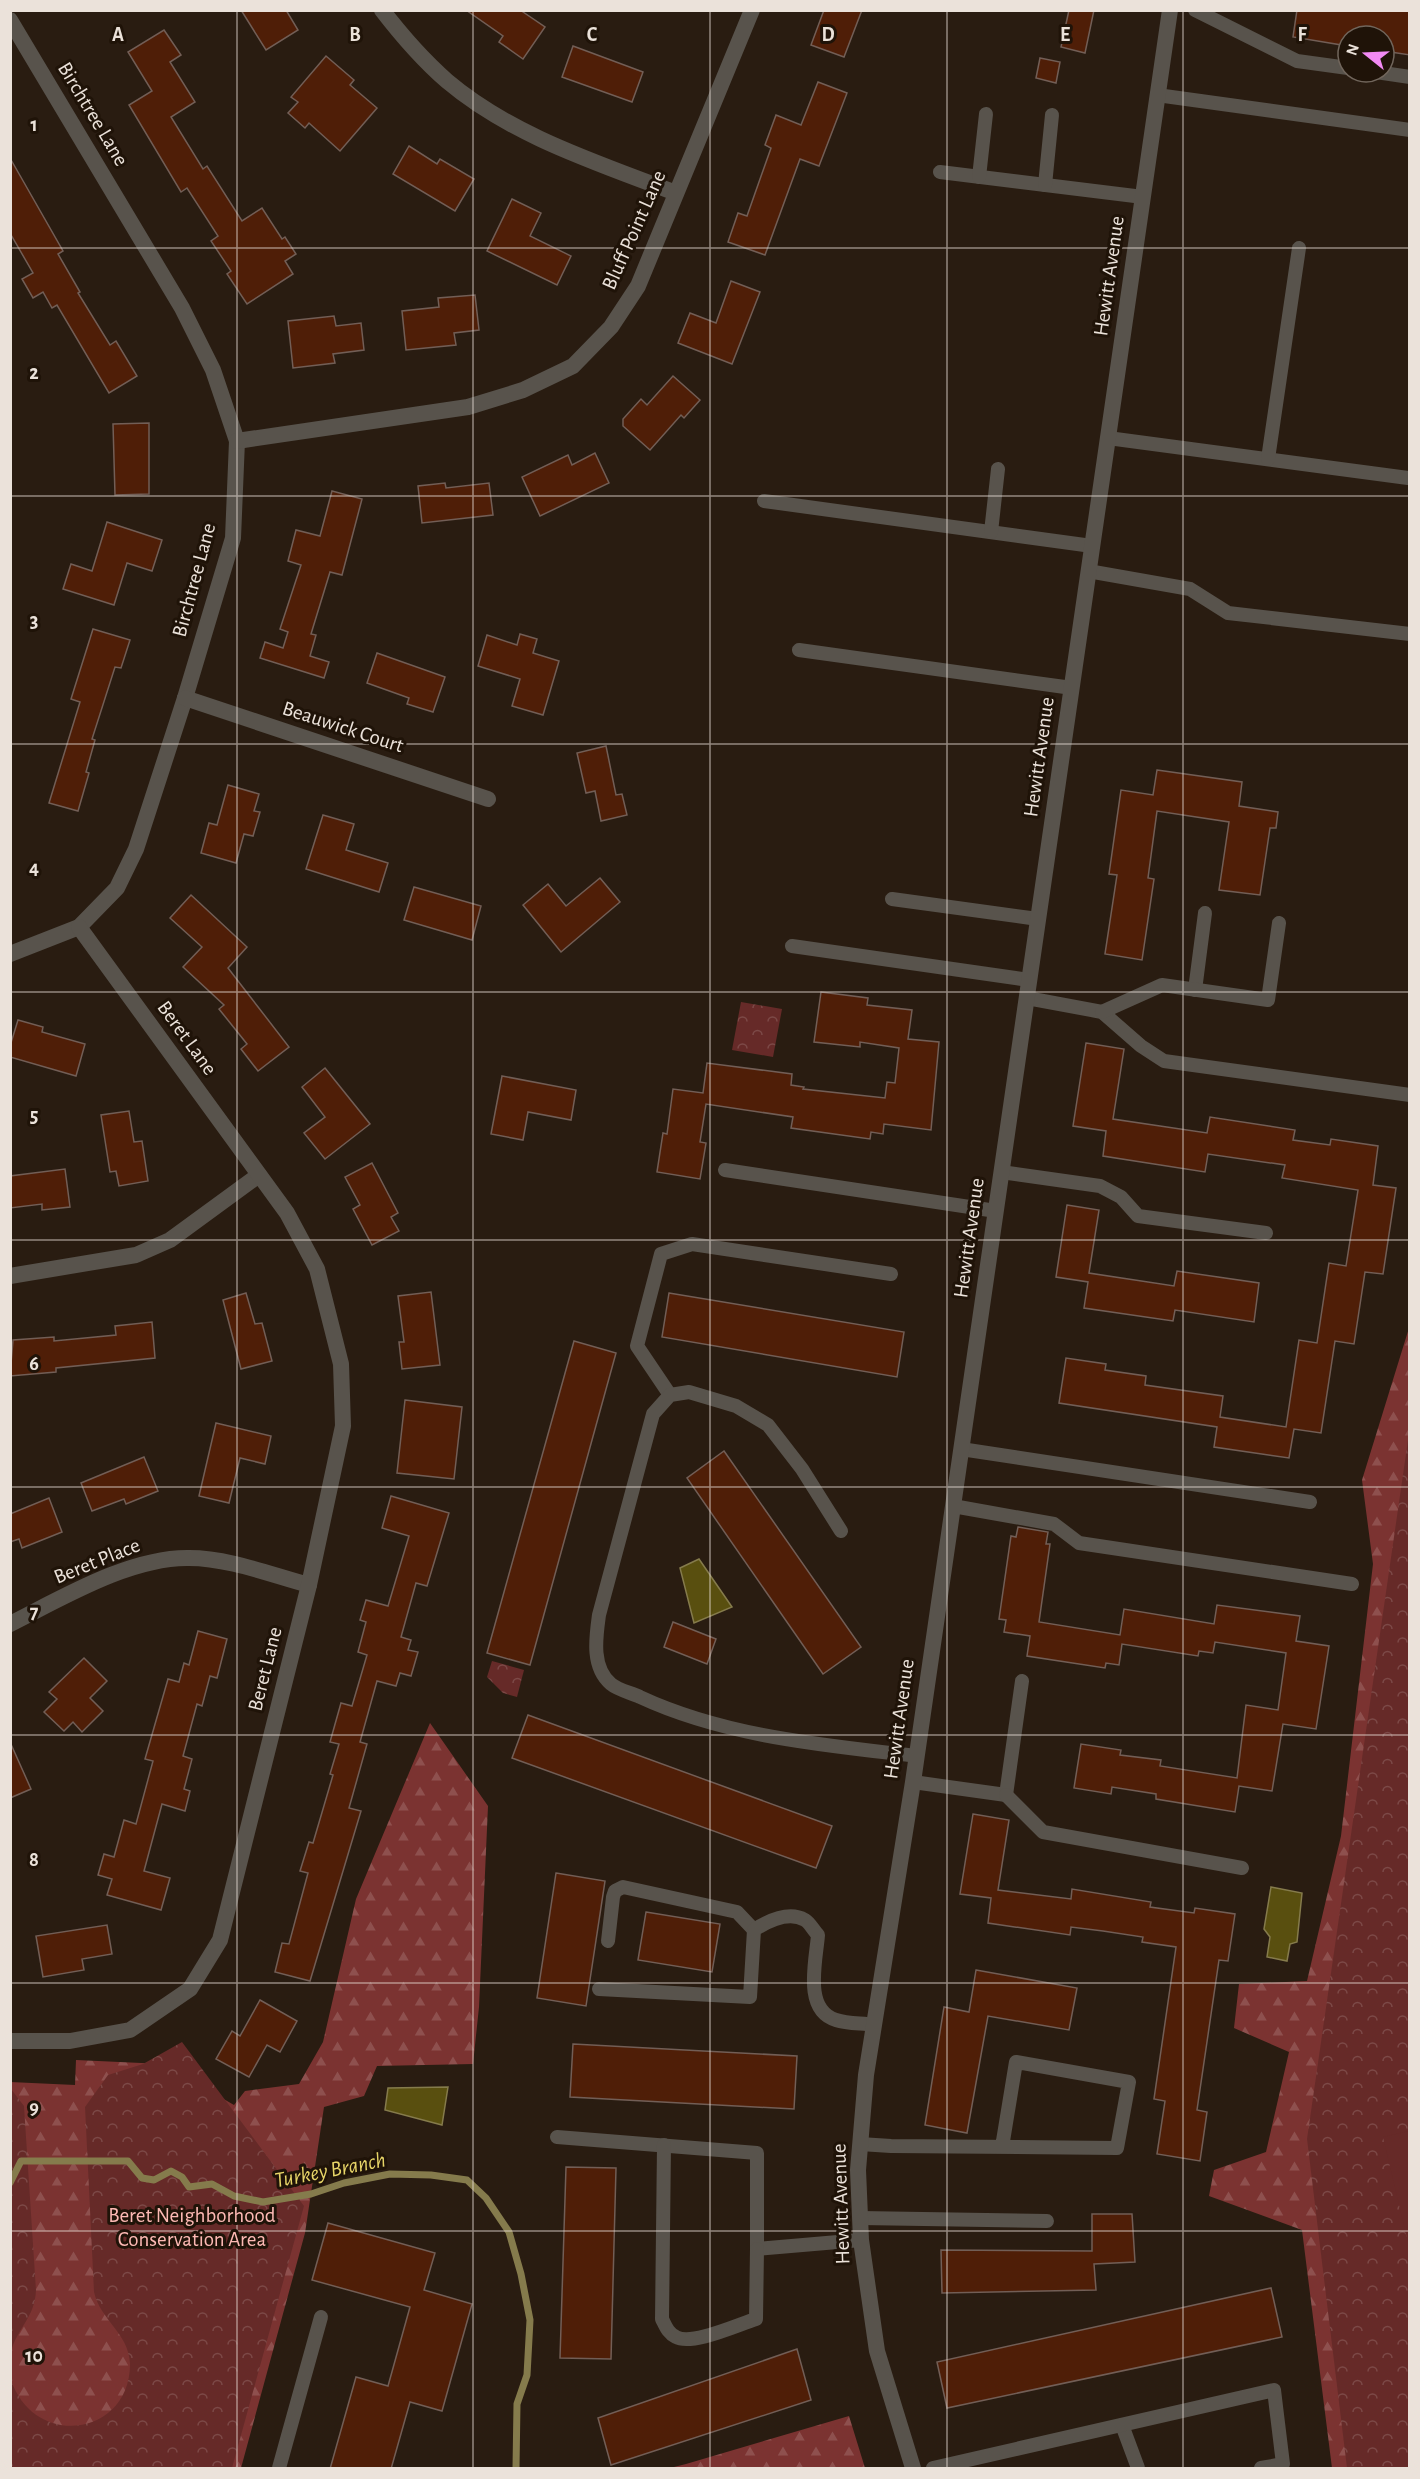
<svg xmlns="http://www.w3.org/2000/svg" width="1420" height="2479" font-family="'Alegreya Sans',sans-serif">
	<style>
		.forest { fill: url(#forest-firs) }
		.park { fill: url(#park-crowns) }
		.pitch { fill: #662a28 }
		.water { fill: #594f0f; stroke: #857b4c; stroke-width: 1.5 }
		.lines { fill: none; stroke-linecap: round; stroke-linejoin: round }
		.stream { stroke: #857b4c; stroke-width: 7 }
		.building { fill: #4f1e07; stroke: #725e56; stroke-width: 1.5 }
		.service { stroke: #58534c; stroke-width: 14 }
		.minor { stroke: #58534c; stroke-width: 16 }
		.tertiary { stroke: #58534c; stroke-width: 16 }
		.grid { fill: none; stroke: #ebe2da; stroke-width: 1.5; stroke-opacity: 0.55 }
		.labels { text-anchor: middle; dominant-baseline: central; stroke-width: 6; stroke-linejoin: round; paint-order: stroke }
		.street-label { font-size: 21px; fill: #ebe2da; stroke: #1f1308 }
		.park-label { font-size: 21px; fill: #fdb9b4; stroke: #1f1308 }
		.water-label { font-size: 22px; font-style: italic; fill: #e8d568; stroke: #1f1308 }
		.grid-label { font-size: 20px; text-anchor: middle; font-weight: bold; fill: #ebe2da; stroke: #1f1308; stroke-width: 6; stroke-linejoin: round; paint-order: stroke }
	</style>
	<defs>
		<pattern id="forest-firs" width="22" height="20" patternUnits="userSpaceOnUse" patternTransform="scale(1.5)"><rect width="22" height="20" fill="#7b3331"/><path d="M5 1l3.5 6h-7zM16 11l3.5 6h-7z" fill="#8e504e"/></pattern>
		<pattern id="park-crowns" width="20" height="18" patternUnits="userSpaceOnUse" patternTransform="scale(1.5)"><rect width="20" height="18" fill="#662a28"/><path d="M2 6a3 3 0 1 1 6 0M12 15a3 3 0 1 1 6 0" fill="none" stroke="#7c4947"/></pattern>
	</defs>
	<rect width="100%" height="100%" fill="#291c11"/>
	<g class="forest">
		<polygon points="1409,1328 1409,2468 1332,2468 1302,2230 1209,2196 1214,2170 1266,2152 1289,2052 1234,2028 1239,1984 1307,1981 1341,1836 1373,1564 1362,1480"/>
		<polygon points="430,1723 488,1806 479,2007 473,2064 377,2066 364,2096 324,2107 305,2233 241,2468 11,2468 10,2082 75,2085 76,2060 163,2064 234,2105 245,2091 299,2084 323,2042 356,1899"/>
		<polygon points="849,2416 865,2468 670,2468 686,2464"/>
	</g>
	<g class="park">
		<polygon points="741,1002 782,1009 773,1057 732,1050"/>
		<polygon points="1409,1433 1409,2468 1347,2468 1307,2139"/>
		<polygon points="492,1661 524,1670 517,1697 503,1693 487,1677"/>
		<path d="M182 2042 304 2206 232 2468H11V2380C35 2450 130 2436 130 2364 129 2333 100 2320 94 2292L85 2107 108 2075 143 2064Z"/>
		<path d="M11 2089 24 2106 36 2290C35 2318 17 2328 11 2352Z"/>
	</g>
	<polygon class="pitch" points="1409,2131 1410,2131 1409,2247 1383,2137"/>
	<g class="water">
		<polygon points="699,1559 732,1607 694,1623 680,1568"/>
		<polygon points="1271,1887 1302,1893 1297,1942 1290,1944 1287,1961 1267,1957 1270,1937 1264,1929"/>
		<polygon points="448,2087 442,2125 385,2110 388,2088"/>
	</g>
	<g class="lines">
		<polyline class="stream" points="10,2183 21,2161 128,2161 142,2178 154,2180 171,2171 182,2177 189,2187 212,2184 234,2196 263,2202 311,2194 344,2183 390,2174 431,2175 467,2180 486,2198 509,2232 521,2274 530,2320 527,2375 517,2404 516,2468"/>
	</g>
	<g class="building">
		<polygon points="241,10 286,10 298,30 266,50"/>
		<polygon points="466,10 520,10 545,27 523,59 499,42 503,36"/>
		<polygon points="824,10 862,10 844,57 811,45"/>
		<polygon points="1069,10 1094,10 1085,53 1061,47"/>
		<polygon points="1297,10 1410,10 1410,55 1384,51 1384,36 1348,36 1348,46 1293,37"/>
		<polygon points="164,30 181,55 170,62 195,102 171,117 203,169 207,166 242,221 262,208 282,239 285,237 296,254 285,261 293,274 247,304 227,274 231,271 211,241 218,236 187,188 181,192 129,105 152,91 128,52"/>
		<polygon points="573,46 643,72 632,102 562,77"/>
		<polygon points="326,56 354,80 350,85 377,108 340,151 309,123 305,128 288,113 298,102 291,97"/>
		<polygon points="1040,58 1060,62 1056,83 1036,78"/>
		<polygon points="818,82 847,93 819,166 800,159 765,255 728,242 738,213 747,216 771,148 765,145 776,115 801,125"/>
		<polygon points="409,146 437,164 440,159 474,179 455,211 393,174"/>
		<polygon points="10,158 63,251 58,254 80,292 78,293 110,345 116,341 137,376 109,393 57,305 52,308 43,292 33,298 22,279 33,273 10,233"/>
		<polygon points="512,199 541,213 530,236 571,256 557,285 487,251"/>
		<polygon points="731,281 760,292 732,364 678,343 690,313 716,323"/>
		<polygon points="475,295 479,330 454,333 456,345 406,350 402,311 439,307 438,298"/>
		<polygon points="334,316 336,326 361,323 364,350 333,354 335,363 293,368 288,321"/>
		<polygon points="673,376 700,400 684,418 681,415 650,450 623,426 623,419 641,399 647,405"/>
		<polygon points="149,423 149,494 115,495 113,424"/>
		<polygon points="595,453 609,483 540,516 522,477 568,455 572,465"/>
		<polygon points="445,483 446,488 489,483 493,515 422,523 418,486"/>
		<polygon points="332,491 362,499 342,575 330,572 311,634 316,635 310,656 329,662 324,678 260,658 265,642 283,648 288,632 280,629 301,565 288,561 296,530 320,536"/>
		<polygon points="107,522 162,540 152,571 127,563 114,605 63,589 71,564 92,571"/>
		<polygon points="93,629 130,640 121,668 115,667 92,739 95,740 86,772 89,773 78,811 49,803 80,702 71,699"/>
		<polygon points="520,634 537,639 533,653 559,661 543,715 512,706 520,679 478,666 487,635 517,645"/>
		<polygon points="377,653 445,677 433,712 407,704 409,698 367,683"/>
		<polygon points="606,746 616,795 622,794 627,815 601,821 595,791 586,793 577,753"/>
		<polygon points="1157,770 1242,782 1239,806 1278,812 1276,828 1270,828 1260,895 1219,890 1229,822 1157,811 1148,878 1154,879 1142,960 1105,954 1117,875 1109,874 1121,790 1153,795"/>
		<polygon points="228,785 259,794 254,811 260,812 253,836 244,834 236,863 201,853 209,823 217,825"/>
		<polygon points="323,815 354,824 346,850 388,863 379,892 306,869"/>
		<polygon points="600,878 620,902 561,952 523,905 548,884 566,906"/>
		<polygon points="414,887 481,906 472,940 404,920"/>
		<polygon points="191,895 247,947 228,968 289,1047 258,1071 241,1049 247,1044 219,1009 224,1005 183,967 202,947 170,918"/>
		<polygon points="821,992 868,998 867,1005 912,1010 908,1039 939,1042 931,1130 884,1124 883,1134 871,1132 870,1139 791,1128 793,1117 706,1104 700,1142 706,1143 700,1179 657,1172 663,1133 667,1134 673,1089 703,1093 707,1063 792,1074 791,1085 804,1087 803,1089 885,1098 887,1082 895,1083 899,1048 860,1042 860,1047 814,1042"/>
		<polygon points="18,1020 43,1027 42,1032 85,1044 76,1076 10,1057 10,1046"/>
		<polygon points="1086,1043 1124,1049 1113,1119 1207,1133 1210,1117 1295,1130 1293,1140 1330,1145 1331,1139 1378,1146 1373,1185 1396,1188 1383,1274 1365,1272 1354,1344 1335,1341 1321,1433 1294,1429 1289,1458 1214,1447 1217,1427 1059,1403 1066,1358 1106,1364 1105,1370 1146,1376 1145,1385 1223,1396 1220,1417 1286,1427 1299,1340 1317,1343 1329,1263 1346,1266 1358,1190 1282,1178 1285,1165 1208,1154 1205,1172 1103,1156 1106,1131 1073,1126"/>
		<polygon points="325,1068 370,1124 325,1159 304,1133 325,1117 302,1087"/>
		<polygon points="502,1076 576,1090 571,1120 528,1112 523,1140 491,1134"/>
		<polygon points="129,1111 134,1142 142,1141 148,1181 119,1186 116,1171 110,1172 101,1115"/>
		<polygon points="372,1163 398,1213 391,1217 399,1231 372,1245 353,1209 360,1205 345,1177"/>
		<polygon points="65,1169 70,1207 42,1210 42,1204 10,1208 10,1176"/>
		<polygon points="1067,1205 1099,1210 1089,1273 1174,1286 1177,1271 1259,1283 1254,1322 1175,1310 1173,1321 1084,1308 1088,1282 1056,1277"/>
		<polygon points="431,1292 440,1365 402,1369 399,1342 404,1342 398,1296"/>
		<polygon points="246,1293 255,1324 262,1323 272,1361 241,1369 223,1300"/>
		<polygon points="669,1293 904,1332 897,1377 662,1337"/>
		<polygon points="152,1322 155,1358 56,1368 56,1372 10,1376 13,1340 54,1337 54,1341 116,1335 115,1326"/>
		<polygon points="574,1341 616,1353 530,1665 487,1653"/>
		<polygon points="405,1400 462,1407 454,1479 397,1473"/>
		<polygon points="216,1423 271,1436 265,1464 240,1458 229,1503 199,1496"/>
		<polygon points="724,1451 861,1647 823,1674 687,1478"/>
		<polygon points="144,1457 158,1491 126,1504 124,1499 92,1511 81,1483"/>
		<polygon points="391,1496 449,1513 427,1586 416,1583 401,1637 411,1640 408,1650 418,1652 411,1676 400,1673 396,1686 377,1681 360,1742 367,1744 349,1808 361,1811 310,1981 275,1972 282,1943 289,1944 308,1873 300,1871 309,1842 313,1843 333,1775 330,1774 339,1744 330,1742 341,1703 352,1706 367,1655 358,1652 366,1622 360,1620 366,1600 388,1606 409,1536 382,1528"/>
		<polygon points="49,1498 62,1532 22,1548 19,1539 10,1542 10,1514"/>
		<polygon points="1018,1527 1048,1532 1046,1544 1050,1544 1039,1622 1120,1635 1124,1609 1214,1624 1217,1605 1300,1616 1296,1641 1329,1646 1316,1729 1283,1724 1272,1791 1239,1786 1235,1812 1156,1799 1156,1794 1112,1787 1111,1794 1074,1788 1081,1744 1121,1750 1120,1755 1161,1760 1160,1766 1237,1778 1246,1705 1278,1710 1286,1653 1215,1642 1213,1653 1199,1651 1198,1656 1122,1644 1119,1665 1106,1663 1105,1668 1027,1656 1030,1636 1004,1632 1006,1620 999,1619 1011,1536 1016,1537"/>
		<polygon points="673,1622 716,1639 707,1664 664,1647"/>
		<polygon points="198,1631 227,1639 217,1678 210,1676 202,1706 197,1704 183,1756 192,1759 184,1789 190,1791 185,1811 162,1804 144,1871 170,1878 161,1910 107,1895 112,1879 98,1875 104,1854 114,1857 124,1820 136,1824 153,1761 145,1759 168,1679 179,1682 184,1663 189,1665"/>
		<polygon points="84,1658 107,1681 90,1698 103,1711 82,1732 73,1722 64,1731 44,1712 57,1699 49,1692"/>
		<polygon points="528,1715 832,1826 816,1868 512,1758"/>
		<polygon points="10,1742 31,1789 10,1798"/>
		<polygon points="973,1814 1009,1820 998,1890 1071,1899 1072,1889 1151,1902 1150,1907 1194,1913 1195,1908 1235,1914 1228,1961 1219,1960 1197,2110 1207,2112 1200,2161 1157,2154 1165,2101 1154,2099 1176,1947 1142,1942 1143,1937 1103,1931 1071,1927 1070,1935 988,1923 991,1898 960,1894"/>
		<polygon points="556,1873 605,1881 586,2006 537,1998"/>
		<polygon points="646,1912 720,1924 712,1972 638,1960"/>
		<polygon points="107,1925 112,1954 82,1959 84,1970 43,1977 36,1936"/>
		<polygon points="976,1970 1077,1988 1069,2030 988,2016 967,2133 925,2125 944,2007 969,2012"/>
		<polygon points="260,2000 297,2021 280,2052 267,2045 249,2077 216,2059 232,2031 240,2036"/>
		<polygon points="573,2044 797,2056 794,2109 570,2097"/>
		<polygon points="566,2167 616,2168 611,2359 560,2358"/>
		<polygon points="1092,2214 1132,2214 1135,2262 1094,2264 1096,2290 942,2293 941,2250 1092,2251"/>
		<polygon points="328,2223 435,2253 424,2290 472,2304 442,2411 410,2402 391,2469 330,2469 356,2377 388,2386 410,2307 312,2280"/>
		<polygon points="1271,2288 1282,2337 947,2408 937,2362"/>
		<polygon points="797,2349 811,2400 611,2465 598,2418"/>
	</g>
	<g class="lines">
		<g class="service">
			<polyline points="1195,10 1297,61 1348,68"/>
			<polyline points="1376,72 1410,77"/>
			<polyline points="1157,95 1410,130"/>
			<polyline points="940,172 1143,197"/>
			<polyline points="979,177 986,114"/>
			<polyline points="1045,185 1052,115"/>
			<polyline points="1108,438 1408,478"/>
			<polyline points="1268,459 1299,248"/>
			<polyline points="764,501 1092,546"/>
			<polyline points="991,532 998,469"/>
			<polyline points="1088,571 1190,589 1228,613 1410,634"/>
			<polyline points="799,650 1072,688"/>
			<polyline points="892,899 1038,919"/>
			<polyline points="792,946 1029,980"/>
			<polyline points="1195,990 1205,913"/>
			<polyline points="1027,998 1102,1012 1141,1046 1164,1061 1410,1095"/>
			<polyline points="1102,1012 1162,985 1268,1000 1279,923"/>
			<polyline points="725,1170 996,1211"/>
			<polyline points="1001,1172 1100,1186 1121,1197 1138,1216 1266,1233"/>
			<polyline points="670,1395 637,1346 661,1254 692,1244 891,1274"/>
			<polyline points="961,1449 1310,1502"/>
			<polyline points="953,1506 1054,1524 1079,1543 1352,1584"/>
			<path d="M841 1531 802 1469 768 1425 736 1406 689 1392 670 1395 653 1414 599 1615C596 1637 591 1667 611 1684 618 1690 632 1693 640 1697 726 1737 824 1745 917 1756"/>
			<polyline points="913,1782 1006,1795 1022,1681"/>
			<polyline points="1006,1795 1043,1832 1242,1868"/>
			<polyline points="608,1941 613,1897 615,1891 623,1887 737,1912 754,1930"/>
			<path d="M599 1989 750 1997 754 1930C768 1921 789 1911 805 1920 810 1923 814 1931 818 1935 816 1961 803 2010 836 2020 848 2024 862 2023 874 2025"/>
			<polyline points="557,2137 757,2153 757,2249 861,2240"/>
			<polyline points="860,2144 891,2146 1117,2148 1129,2082 1016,2062 1002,2147"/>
			<path d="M664 2145 662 2319C666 2327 668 2333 676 2337 692 2346 739 2324 756 2319L757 2249"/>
			<polyline points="860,2218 1047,2221"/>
			<polyline points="1122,2425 1138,2468"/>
			<polyline points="279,2468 321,2317"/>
			<polyline points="933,2468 1274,2390 1283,2464 1261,2468"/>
		</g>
		<g class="minor">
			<path d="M382 10C402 36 423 60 447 81 512 136 598 163 676 193"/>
			<polyline points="10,20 182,308 213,370 237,441 233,538 185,698 136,849 117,888 79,927 10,954"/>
			<polyline points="237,441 468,407 523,390 573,366 611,327 638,286 752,10"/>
			<polyline points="185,698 488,799"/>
			<polyline points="10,1276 136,1255 170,1240 259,1175"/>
			<path d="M10 1624C62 1598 130 1557 189 1558 229 1558 271 1575 309 1585"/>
			<polyline points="10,2041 70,2041 130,2030 190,1989 220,1940 309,1585 343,1426 341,1364 317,1269 287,1213 79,927"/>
		</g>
		<polyline class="tertiary" points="913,2468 877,2351 861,2240 858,2170 866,2075 913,1782 1170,10"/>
	</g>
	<path class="grid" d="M237 10V2468M473 10V2468M710 10V2468M947 10V2468M1183 10V2468M10 248H1410M10 496H1410M10 744H1410M10 992H1410M10 1240H1410M10 1487H1410M10 1735H1410M10 1983H1410M10 2231H1410"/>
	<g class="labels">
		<g class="street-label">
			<text transform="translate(93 114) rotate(59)">Birchtree Lane</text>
			<text transform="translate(634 230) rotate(-66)">Bluff Point Lane</text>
			<text transform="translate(1109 276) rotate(-82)">Hewitt Avenue</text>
			<text transform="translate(194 580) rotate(-75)">Birchtree Lane</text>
			<text transform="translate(343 727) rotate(18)">Beauwick Court</text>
			<text transform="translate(1039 757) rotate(-82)">Hewitt Avenue</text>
			<text transform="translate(187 1038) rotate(54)">Beret Lane</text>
			<text transform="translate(969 1238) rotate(-82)">Hewitt Avenue</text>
			<text transform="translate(97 1561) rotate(-22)">Beret Place</text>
			<text transform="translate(265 1669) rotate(-76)">Beret Lane</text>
			<text transform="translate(899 1719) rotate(-82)">Hewitt Avenue</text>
			<text transform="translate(841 2204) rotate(-92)">Hewitt Avenue</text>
		</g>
		<g class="park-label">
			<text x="192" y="2215">Beret Neighborhood<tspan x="192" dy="24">Conservation Area</tspan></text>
		</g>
		<g class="water-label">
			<text transform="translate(330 2170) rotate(-11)">Turkey Branch</text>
		</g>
	</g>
	<g class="grid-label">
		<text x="118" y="41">A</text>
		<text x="355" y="41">B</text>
		<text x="592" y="41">C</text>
		<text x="828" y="41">D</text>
		<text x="1065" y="41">E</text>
		<text x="1302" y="41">F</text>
		<text x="34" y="131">1</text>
		<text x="34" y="379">2</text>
		<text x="34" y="627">3</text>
		<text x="34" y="874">4</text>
		<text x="34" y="1122">5</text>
		<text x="34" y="1370">6</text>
		<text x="34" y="1618">7</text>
		<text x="34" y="1866">8</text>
		<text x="34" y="2114">9</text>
		<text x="34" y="2362">10</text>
	</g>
	<rect width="1420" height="2479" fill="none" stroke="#ebe2da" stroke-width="24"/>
	<g transform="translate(1366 54) rotate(288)"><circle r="28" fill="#1f1308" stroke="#71665c" stroke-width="1.5"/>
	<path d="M0-4.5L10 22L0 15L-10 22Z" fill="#f28af3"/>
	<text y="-9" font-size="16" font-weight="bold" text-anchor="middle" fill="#ebe2da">N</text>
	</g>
</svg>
